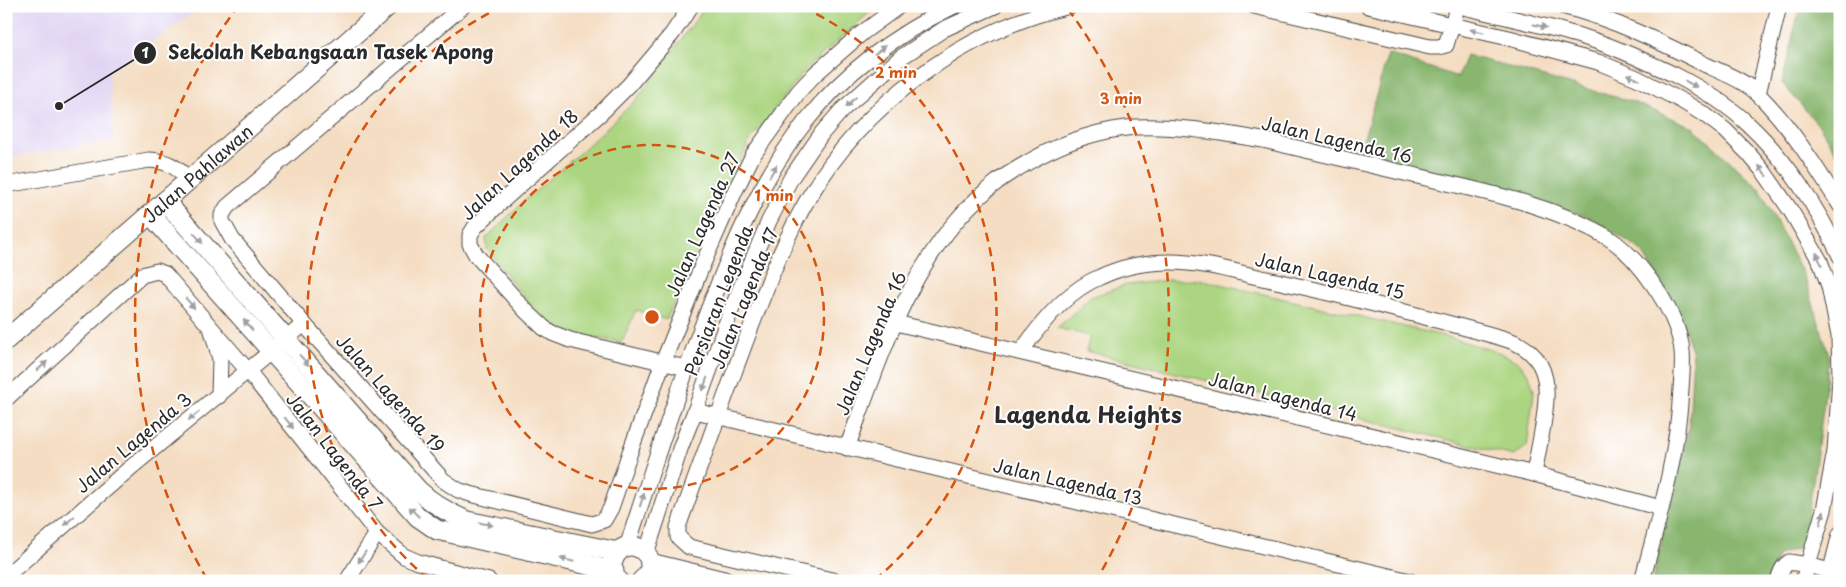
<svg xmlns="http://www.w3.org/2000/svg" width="1846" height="587" font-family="'Playpen Sans',sans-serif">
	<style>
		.built { fill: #e1d4f3 }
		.green { fill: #abd580; stroke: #6b8056 }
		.forest { fill: #88b66e; stroke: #5a704c }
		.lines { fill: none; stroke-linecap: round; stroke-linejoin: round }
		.minor-casing { stroke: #494642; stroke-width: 17 }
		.tertiary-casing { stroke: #494642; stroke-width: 21 }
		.minor { stroke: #fff; stroke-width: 15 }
		.tertiary { stroke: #fff; stroke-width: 19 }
		.oneway { fill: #a0a0a0 }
		.ring { fill: none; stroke: #d5540f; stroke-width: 2.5; stroke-dasharray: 9 6 }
		.labels { text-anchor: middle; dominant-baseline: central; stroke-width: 4; stroke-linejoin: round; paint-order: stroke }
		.street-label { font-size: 18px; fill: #2b2b2b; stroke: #fff }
		.district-label { font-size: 22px; font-weight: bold; fill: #2b2b2b; stroke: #fff }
		.centre { fill: #d5540f; stroke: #fff; stroke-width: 2.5 }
		.ring-label { font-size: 15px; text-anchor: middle; font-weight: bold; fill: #d5540f; stroke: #fff; stroke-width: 4; stroke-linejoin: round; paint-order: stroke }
		.leader { fill: none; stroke: #2b2b2b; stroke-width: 2 }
		.callout-dot { fill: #2b2b2b; stroke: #fff; stroke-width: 2 }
		.mark-label { font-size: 15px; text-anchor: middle; font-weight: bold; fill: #fff }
		.callout-label { font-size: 19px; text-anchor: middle; font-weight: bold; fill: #2b2b2b; stroke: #fff; stroke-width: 4; stroke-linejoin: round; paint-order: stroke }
	</style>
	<rect width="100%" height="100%" fill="#fff"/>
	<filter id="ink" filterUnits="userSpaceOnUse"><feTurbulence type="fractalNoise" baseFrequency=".02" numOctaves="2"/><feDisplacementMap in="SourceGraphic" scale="10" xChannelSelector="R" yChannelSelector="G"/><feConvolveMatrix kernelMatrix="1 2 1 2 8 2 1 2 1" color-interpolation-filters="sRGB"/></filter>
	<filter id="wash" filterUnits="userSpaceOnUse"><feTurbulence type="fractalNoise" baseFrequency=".0096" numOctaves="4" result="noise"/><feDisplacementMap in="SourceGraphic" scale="20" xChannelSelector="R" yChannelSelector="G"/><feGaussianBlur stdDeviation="1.12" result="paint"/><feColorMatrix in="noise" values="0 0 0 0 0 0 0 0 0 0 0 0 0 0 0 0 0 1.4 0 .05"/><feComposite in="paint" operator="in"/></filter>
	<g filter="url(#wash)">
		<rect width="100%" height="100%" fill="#f4ddc2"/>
		<g class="built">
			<polygon points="6,6 203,6 109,72 114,140 6,158"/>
			<polygon points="309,6 330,6 320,16"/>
		</g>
		<g class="green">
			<path d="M706 6H877L807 68 749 142 666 320 636 310 622 342C600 339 577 337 557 327 532 315 505 271 487 249L486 238 524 201 584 149 636 100Z"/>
			<polygon points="1168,280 1203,280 1448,337 1501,353 1518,362 1529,375 1534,391 1527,446 1514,456 1086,351 1090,336 1057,328 1091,297 1126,285"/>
		</g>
		<g class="forest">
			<polygon points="1800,6 1840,6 1840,160 1820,127 1782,83"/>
			<polygon points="1388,54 1458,77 1466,55 1633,102 1693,127 1760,189 1805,278 1829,355 1823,409 1804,546 1779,555 1767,581 1652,581 1689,428 1693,353 1678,310 1640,249 1590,217 1358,158"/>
		</g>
	</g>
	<g filter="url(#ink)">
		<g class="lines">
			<defs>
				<g id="minor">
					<polyline points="463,6 227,207 222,215 222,221 232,239 304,324 443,480 458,490 470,494 592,524 604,520 611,508 630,452 663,362 702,266 734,193 753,155 799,91 815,74 862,33 899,6"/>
					<polyline points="1254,6 1430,47 1438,47 1446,45 1455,15"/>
					<polyline points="1368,6 1509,38 1598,62 1637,78 1682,101 1705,115 1725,130 1748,153 1764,172 1791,211 1820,261 1829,286 1839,336 1840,375"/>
					<path d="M1459 6C1497 15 1535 23 1573 34 1607 43 1643 60 1675 75 1700 88 1726 103 1747 123 1786 159 1818 208 1840 256"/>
					<path d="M1562 6C1613 19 1659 41 1706 65 1724 73 1745 81 1759 95 1791 127 1816 167 1840 205"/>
					<polyline points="1758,94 1779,6"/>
					<path d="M6 185 149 160C169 161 175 167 190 179"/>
					<polyline points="896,323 1534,474 1661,508"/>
					<polyline points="212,331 220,359 219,396"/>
					<path d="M1021 352C1040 324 1068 290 1100 277 1121 267 1146 262 1170 262 1203 262 1235 272 1267 279 1341 295 1415 314 1488 334 1503 338 1519 342 1530 352 1538 359 1543 369 1545 379 1550 402 1538 450 1534 474"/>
					<polyline points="686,368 570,340 552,333 544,328 526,311 476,255 470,244 470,235 475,227 499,204 601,113 629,85 672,34 691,6"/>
					<polyline points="6,399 142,275 157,271 165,274 248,371 377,533 404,556 418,562 489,581"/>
					<polyline points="695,411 1410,581"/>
					<path d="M847 448C882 354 913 246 997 182 1007 174 1020 167 1032 160 1064 142 1098 130 1135 127 1178 125 1221 133 1263 140 1323 154 1383 168 1443 182 1498 195 1558 208 1607 237 1638 256 1674 308 1681 344 1684 358 1682 374 1681 389 1678 454 1659 518 1642 581"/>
					<path d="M627 547C651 473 674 401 701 329 728 256 758 182 806 121 845 72 898 33 954 6"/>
					<polyline points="646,554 681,446 695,411 730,313 769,221 791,178 822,133 842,110 900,58 944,29 995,6"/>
					<polyline points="6,576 129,469 304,324"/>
					<polyline points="347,581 377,533"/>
					<polyline points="619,581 620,579"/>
					<path d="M836 581 689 547 678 537V527C701 463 724 399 748 335 766 289 783 241 809 197 864 104 964 30 1070 6"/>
					<path d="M1778 581C1780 573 1782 567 1789 562L1808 565 1840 574"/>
					<polyline points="1803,581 1824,510 1835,451 1840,379"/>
					<polyline points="1828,581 1840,534"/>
				</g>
				<g id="tertiary">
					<path d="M165 201 418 490C433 504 448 513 467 521L618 552"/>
					<polyline points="150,214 418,517 437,530 614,571"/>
					<path id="s1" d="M6 340 388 6"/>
					<path d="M613 561C625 527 669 559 641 581"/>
					<polyline points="650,563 724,581"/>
				</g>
			</defs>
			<use href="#minor" class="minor-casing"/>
			<use href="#tertiary" class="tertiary-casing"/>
			<use href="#minor" class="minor"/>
			<use href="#tertiary" class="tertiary"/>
		</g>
		<defs><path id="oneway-solid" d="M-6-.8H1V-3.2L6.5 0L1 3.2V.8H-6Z" transform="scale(1.25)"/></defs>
		<g class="oneway">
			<use href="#oneway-solid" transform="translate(1540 26) rotate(14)"/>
			<use href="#oneway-solid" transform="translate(1477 31) rotate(-167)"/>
			<use href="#oneway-solid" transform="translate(880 50) rotate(-38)"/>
			<use href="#oneway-solid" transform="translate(1633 77) rotate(-156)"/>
			<use href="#oneway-solid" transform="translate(1691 84) rotate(28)"/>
			<use href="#oneway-solid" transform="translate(851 102) rotate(136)"/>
			<use href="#oneway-solid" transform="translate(773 171) rotate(-60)"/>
			<use href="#oneway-solid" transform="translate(1763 171) rotate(-128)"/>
			<use href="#oneway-solid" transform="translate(198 238) rotate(49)"/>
			<use href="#oneway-solid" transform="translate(1819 259) rotate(-114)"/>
			<use href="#oneway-solid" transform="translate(190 303) rotate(49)"/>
			<use href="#oneway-solid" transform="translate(248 325) rotate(-131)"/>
			<use href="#oneway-solid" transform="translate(304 360) rotate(49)"/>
			<use href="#oneway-solid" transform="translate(42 366) rotate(-42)"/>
			<use href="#oneway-solid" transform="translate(705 384) rotate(109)"/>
			<use href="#oneway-solid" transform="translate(194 416) rotate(141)"/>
			<use href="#oneway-solid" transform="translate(289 423) rotate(52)"/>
			<use href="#oneway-solid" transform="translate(642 500) rotate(-72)"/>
			<use href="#oneway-solid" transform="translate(414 512) rotate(-135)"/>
			<use href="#oneway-solid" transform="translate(1822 518) rotate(-74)"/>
			<use href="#oneway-solid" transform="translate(69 521) rotate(139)"/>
			<use href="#oneway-solid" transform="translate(486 524) rotate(12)"/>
			<use href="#oneway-solid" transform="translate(362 557) rotate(123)"/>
			<use href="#oneway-solid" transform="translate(567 560) rotate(-167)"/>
		</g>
	</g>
	<g class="ring">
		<circle cx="652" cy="317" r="172"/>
		<path d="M428 579A345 345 0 0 1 501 7M803 7A345 345 0 0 1 876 579"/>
		<path d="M207 579A517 517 0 0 1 236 9M1068 9A517 517 0 0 1 1097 579"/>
	</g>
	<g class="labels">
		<g class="street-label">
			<text transform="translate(1337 139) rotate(13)">Jalan Lagenda 16</text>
			<text transform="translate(519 164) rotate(-43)">Jalan Lagenda 18</text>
			<text stroke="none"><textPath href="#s1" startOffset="254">Jalan Pahlawan</textPath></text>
			<text transform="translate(702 224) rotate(-66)">Jalan Lagenda 27</text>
			<text transform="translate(1330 275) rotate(13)">Jalan Lagenda 15</text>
			<text transform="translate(744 298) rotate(-68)">Jalan Lagenda 17</text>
			<text transform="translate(718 300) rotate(-69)">Persiaran Legenda</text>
			<text transform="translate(870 343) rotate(-67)">Jalan Lagenda 16</text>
			<text transform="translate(391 393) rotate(48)">Jalan Lagenda 19</text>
			<text transform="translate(1283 396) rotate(14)">Jalan Lagenda 14</text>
			<text transform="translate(133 442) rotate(-40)">Jalan Lagenda 3</text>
			<text transform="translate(335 451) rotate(52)">Jalan Lagenda 7</text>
			<text transform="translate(1068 481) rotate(13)">Jalan Lagenda 13</text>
		</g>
		<g class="district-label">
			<text x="1088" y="413">Lagenda Heights</text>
		</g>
	</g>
	<circle cx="652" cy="317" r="8" class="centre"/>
	<g class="ring-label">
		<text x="896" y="78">2 min</text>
		<text x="1121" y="104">3 min</text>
		<text x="774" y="201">1 min</text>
	</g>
	<path class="leader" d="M59 106L145 53"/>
	<g class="callout-dot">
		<circle cx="59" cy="106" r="5"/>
		<circle cx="145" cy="53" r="12"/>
	</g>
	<g class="mark-label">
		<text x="145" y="58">1</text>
	</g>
	<g class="callout-label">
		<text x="331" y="59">Sekolah Kebangsaan Tasek Apong</text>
	</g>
	<rect width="1846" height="587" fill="none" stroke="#fff" stroke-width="25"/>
</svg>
